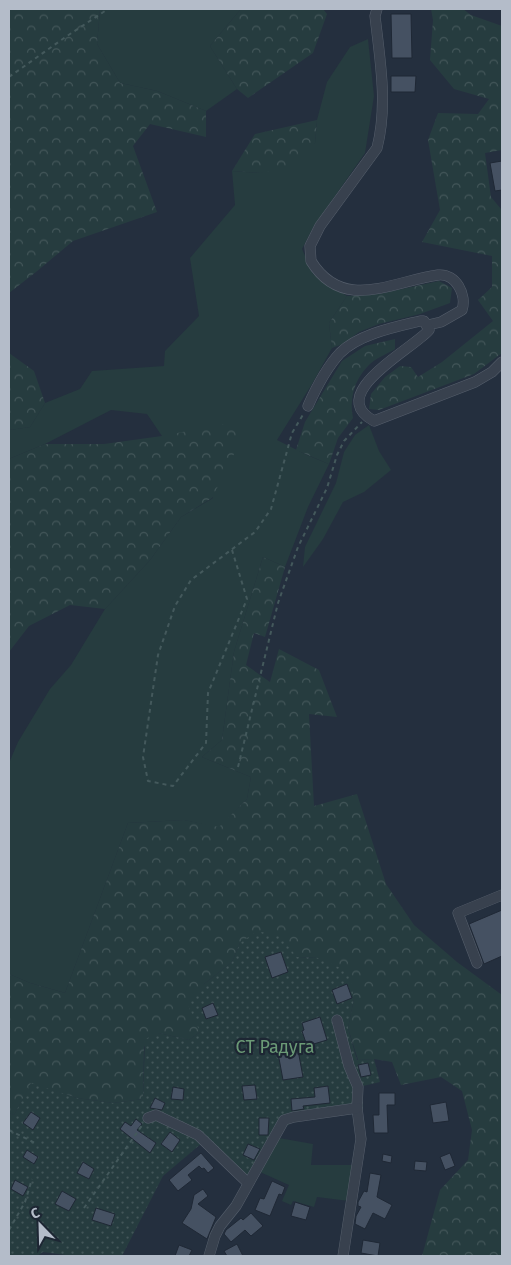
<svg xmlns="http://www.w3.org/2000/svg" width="511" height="1265" font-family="'Fira Sans',sans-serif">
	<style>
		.green { fill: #263c3f }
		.forest { fill: url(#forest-crowns) }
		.garden { fill: url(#garden-dots) }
		.building { fill: #455162; stroke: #1f2835 }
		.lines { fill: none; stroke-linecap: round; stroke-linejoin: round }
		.minor-casing { stroke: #565f6c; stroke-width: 11 }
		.path { stroke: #44595c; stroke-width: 2; stroke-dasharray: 4 4; stroke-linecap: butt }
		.minor { stroke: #38414e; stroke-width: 10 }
		.labels { text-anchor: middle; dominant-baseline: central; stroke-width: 4.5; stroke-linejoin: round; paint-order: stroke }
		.park-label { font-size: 18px; fill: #6b9a76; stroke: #1d2633 }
	</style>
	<defs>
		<pattern id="forest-crowns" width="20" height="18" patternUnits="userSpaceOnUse" patternTransform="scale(1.25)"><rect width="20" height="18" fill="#263c3f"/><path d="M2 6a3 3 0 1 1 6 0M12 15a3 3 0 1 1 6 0" fill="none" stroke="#435659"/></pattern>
		<pattern id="garden-dots" width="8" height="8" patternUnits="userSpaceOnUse" patternTransform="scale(1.25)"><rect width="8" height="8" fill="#263c3f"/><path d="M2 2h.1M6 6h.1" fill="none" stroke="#435659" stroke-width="1.8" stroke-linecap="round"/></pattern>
	</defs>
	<rect width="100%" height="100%" fill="#242f3e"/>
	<g class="green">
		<polygon points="100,9 241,9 210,46 237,89 206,111 157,91 120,83 97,44"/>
		<polygon points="368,39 374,96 365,153 314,226 302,249 313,274 347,296 329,323 332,348 312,384 277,440 307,455 329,464 308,507 285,567 263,557 234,652 222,740 202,757 251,777 247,799 219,828 184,820 128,823 65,993 30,983 9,974 9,763 18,742 50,689 71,665 105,609 150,560 181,517 213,498 162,436 147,414 111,410 45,444 9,459 9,430 30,427 45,403 80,389 92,371 164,366 165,351 199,316 190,258 235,205 232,171 261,173 315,143 317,120 327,82 350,47"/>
		<polygon points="369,425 379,451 391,470 364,492 343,502 323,539 303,567 305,547 336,483 344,452 355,435"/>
		<polygon points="279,1138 313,1144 311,1165 355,1165 349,1201 317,1197 314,1207 293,1201 291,1205 282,1201 289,1185 260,1172"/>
	</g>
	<g class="forest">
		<polygon points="9,9 100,9 97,44 120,83 157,91 206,111 206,137 150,124 133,146 157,212 73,241 36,272 9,293"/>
		<polygon points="241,9 323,9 327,14 313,53 248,98 237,89 210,46"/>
		<polygon points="431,9 463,9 471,15 502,26 502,150 485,153 491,197 501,209 502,216 502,353 474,374 379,410 369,409 371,394 385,377 400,366 411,367 418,377 442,362 493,321 478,300 492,287 492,256 422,242 440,210 428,140 438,113 478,114 489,99 454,89 430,60 433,20"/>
		<polygon points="317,120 315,143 297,165 261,173 232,171 255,134"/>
		<polygon points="439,281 452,288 450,303 420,314 379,324 359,332 343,344 332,348 329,323 347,296 379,294"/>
		<path d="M395 339V349C387 354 374 359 368 366 354 380 349 400 353 418L338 438 329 464 296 450 305 422 342 361 365 346Z"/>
		<polygon points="9,353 34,371 45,403 30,427 9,430"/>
		<polygon points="238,421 234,454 212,498 181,517 150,560 105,609 70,605 29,626 9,652 9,459 45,444 104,444 162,436"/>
		<polygon points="263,557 285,567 265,637 254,633 246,665 270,682 279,649 319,670 337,717 309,714 314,806 357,794 386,884 414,925 457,962 502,995 502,1256 422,1256 440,1190 468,1160 472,1130 462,1091 441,1077 401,1085 392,1062 374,1059 358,1060 348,1028 354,999 319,958 297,957 240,943 232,962 204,984 200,1032 189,1040 159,1033 144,1047 143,1099 113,1103 77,1098 31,1084 14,1115 9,1113 9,974 30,983 65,993 128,823 184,820 219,827 247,799 251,777 202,757 222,740 234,652"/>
	</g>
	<polygon class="garden" points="257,931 280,936 297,957 319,958 349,972 354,999 348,1028 357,1060 374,1059 380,1082 363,1086 363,1111 295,1121 285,1127 250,1187 202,1143 163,1176 122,1256 73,1256 43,1252 37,1256 9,1256 9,1113 14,1115 31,1083 77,1098 113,1103 143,1099 145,1039 159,1033 189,1040 200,1032 188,1005 204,984 232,962 240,943"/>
	<g class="building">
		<polygon points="391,14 411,14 412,58 392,58"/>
		<polygon points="391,76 416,76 415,92 391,92"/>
		<polygon points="502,161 502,190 495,191 490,163"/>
		<polygon points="502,910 502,956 484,964 469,924"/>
		<polygon points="281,952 288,972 272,978 265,957"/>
		<polygon points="347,984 352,998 337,1004 332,990"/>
		<polygon points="213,1003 218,1015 206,1019 202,1008"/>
		<polygon points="320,1017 327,1040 307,1046 302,1031 304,1030 302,1023"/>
		<polygon points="298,1050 303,1077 283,1080 278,1053"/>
		<polygon points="368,1063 371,1075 361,1077 358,1065"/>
		<polygon points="255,1085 257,1099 244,1100 242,1086"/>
		<polygon points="328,1086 330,1103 303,1106 304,1109 292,1111 291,1099 315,1097 314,1088"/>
		<polygon points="173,1087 184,1089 183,1100 171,1099"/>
		<polygon points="379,1093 395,1093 395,1105 387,1105 388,1133 374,1133 373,1115 379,1115"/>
		<polygon points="155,1098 165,1103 162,1110 150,1108"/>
		<polygon points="446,1102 449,1121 433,1123 430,1105"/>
		<polygon points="31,1112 40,1118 33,1130 23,1123"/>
		<polygon points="259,1118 269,1118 268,1135 259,1135"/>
		<polygon points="136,1119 142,1124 137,1130 156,1143 150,1153 120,1129 125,1122 131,1126"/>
		<polygon points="170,1132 180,1140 172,1152 161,1144"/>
		<polygon points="248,1144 260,1149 254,1160 243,1155"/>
		<polygon points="27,1150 38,1157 34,1164 23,1157"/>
		<polygon points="201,1153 214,1168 208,1173 204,1168 202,1169 199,1166 188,1175 192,1180 178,1191 169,1180"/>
		<polygon points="450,1153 455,1166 445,1170 440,1157"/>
		<polygon points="383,1154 392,1156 391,1163 382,1161"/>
		<polygon points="415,1161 427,1162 426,1171 414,1170"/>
		<polygon points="83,1162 94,1169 89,1179 77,1173"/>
		<polygon points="370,1173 381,1175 377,1197 392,1205 385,1219 373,1213 365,1229 355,1224 356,1216 361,1207 358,1206 358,1202 364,1191 367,1192"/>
		<polygon points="15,1180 28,1187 23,1196 11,1189"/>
		<polygon points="272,1181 285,1187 282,1195 279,1194 270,1216 255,1210 260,1198 264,1199"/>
		<polygon points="203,1189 208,1196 198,1204 216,1217 207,1239 182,1223 191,1209 194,1195"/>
		<polygon points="62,1191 76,1199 69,1211 55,1204"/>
		<polygon points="295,1202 310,1207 306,1220 291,1216"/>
		<polygon points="96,1208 115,1214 111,1226 92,1220"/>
		<polygon points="251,1213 263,1226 251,1236 245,1230 231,1242 224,1234 226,1230 241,1218 243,1220"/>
		<polygon points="363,1240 380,1243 378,1256 361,1253"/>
		<polygon points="237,1244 243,1256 227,1256 224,1251"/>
		<polygon points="179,1245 192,1250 189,1256 175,1256"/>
	</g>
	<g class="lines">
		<defs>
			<g id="minor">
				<path d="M377 9 375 16C380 60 388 105 377 148L320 226 310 246 311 261C343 313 393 281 438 275 456 273 467 295 462 310L441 322 428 325"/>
				<path d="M308 406C316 388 327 367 340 353 359 334 395 327 420 321H424L429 330C413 349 324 394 374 421L475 382 492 372 502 362"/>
				<polyline points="477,963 458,913 502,895"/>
				<polyline points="337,1020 349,1066 358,1087 357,1108 361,1139 343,1256"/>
				<polyline points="148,1118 156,1115 198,1135 248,1183"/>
				<polyline points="209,1256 215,1236 220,1226 236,1206 284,1120 294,1117 357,1108"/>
			</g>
		</defs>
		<use href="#minor" class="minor-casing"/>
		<g class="path">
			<polyline points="9,77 67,36 108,9"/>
			<polyline points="232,550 247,599 208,693 206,743 173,786 148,781 143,757 158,655 175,606 191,580 255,532 271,509 292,433 304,413"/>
			<polyline points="238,767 278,603 298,547 327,488 337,455 344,441 362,422"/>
			<polyline points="9,1130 35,1143"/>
			<polyline points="84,1208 143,1124"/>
			<polyline points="9,1230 25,1202 32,1179"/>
		</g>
		<use href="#minor" class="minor"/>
	</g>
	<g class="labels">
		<g class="park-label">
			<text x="275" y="1047">СТ Радуга</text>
		</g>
	</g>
	<rect width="511" height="1265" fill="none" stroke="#b4bcc9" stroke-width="20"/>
	<g transform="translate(40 1225) rotate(337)" stroke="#1d2633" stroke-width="4" paint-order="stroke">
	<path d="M0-4L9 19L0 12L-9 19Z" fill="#b4bcc9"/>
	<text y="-8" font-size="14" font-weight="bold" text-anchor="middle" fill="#b4bcc9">С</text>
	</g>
</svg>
